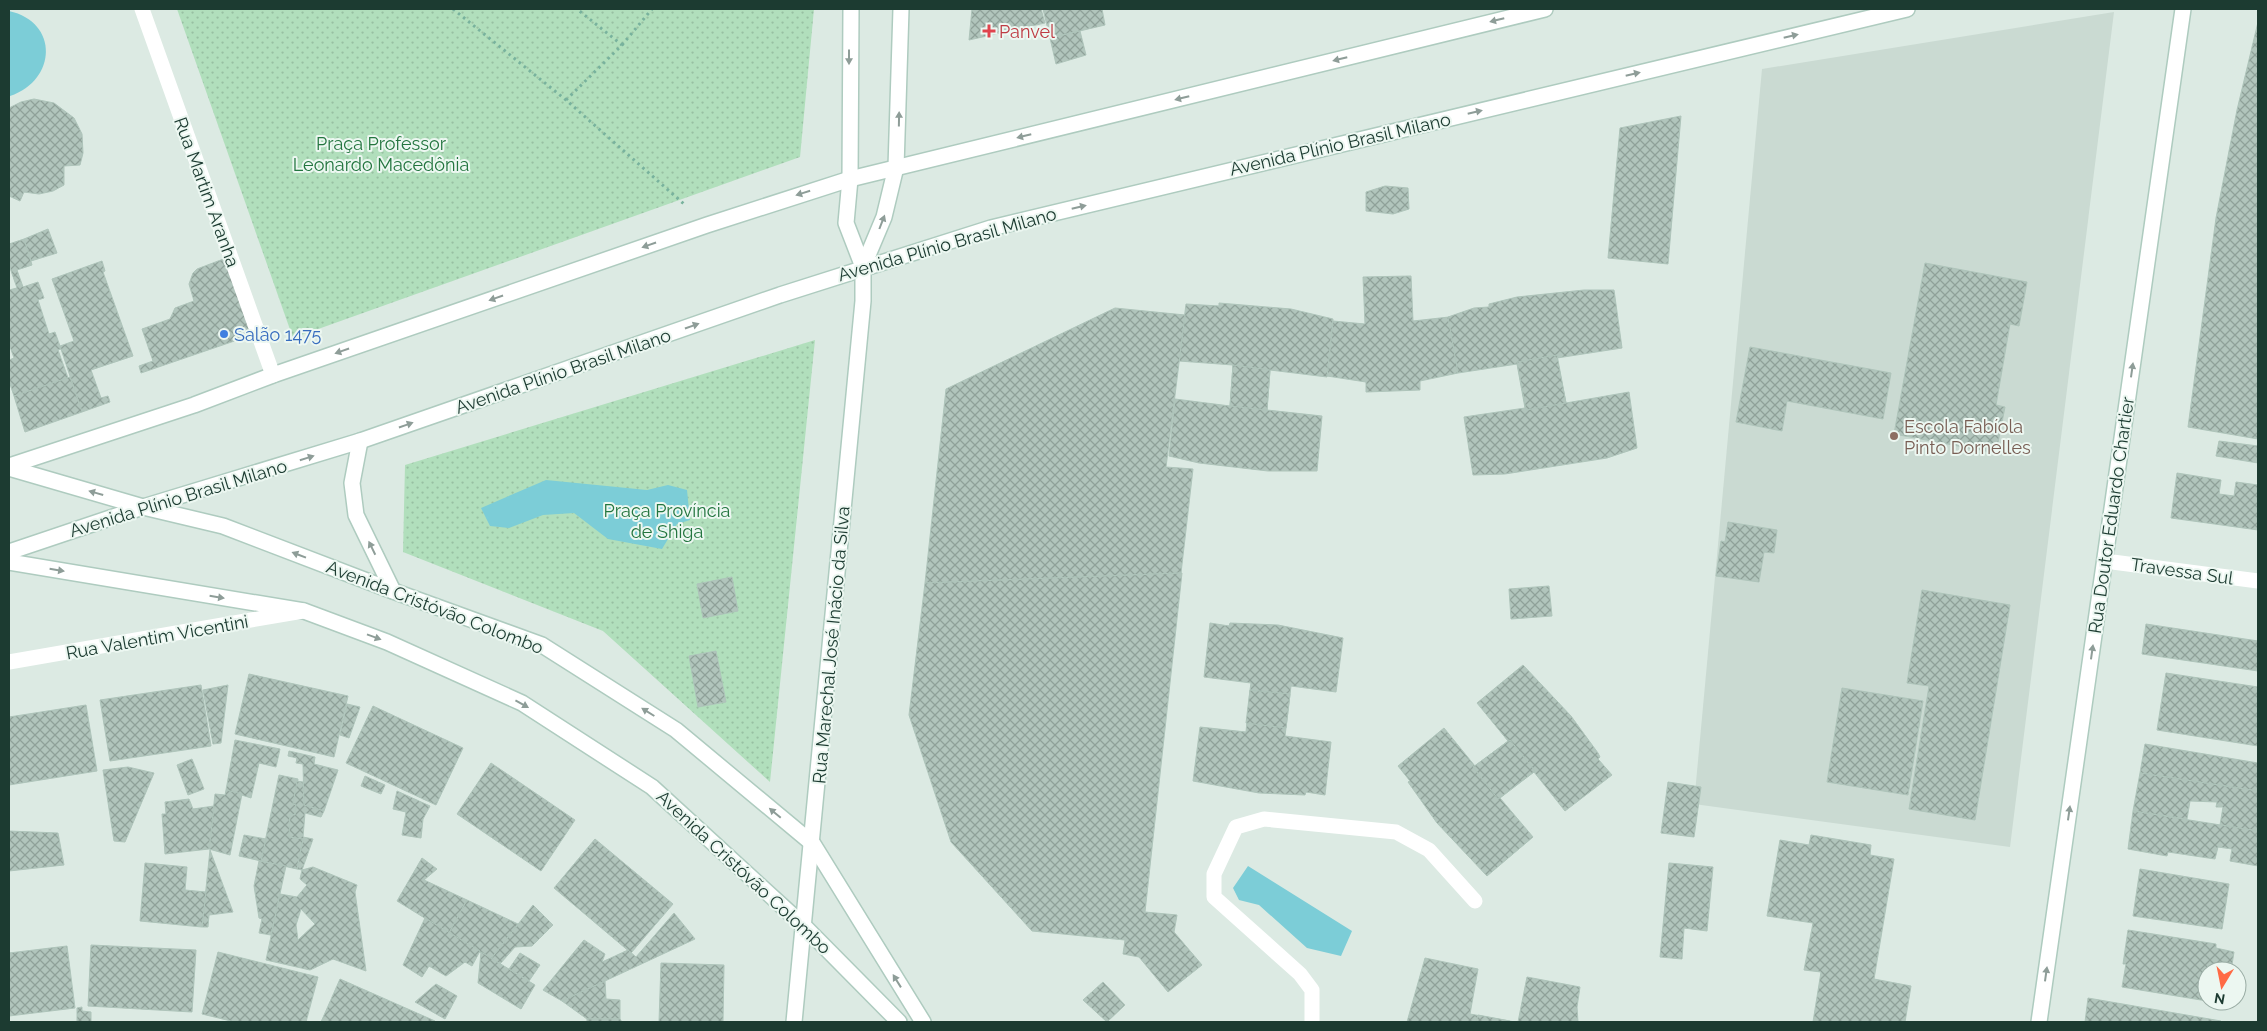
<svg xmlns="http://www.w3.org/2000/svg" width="2267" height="1031" font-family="Raleway,sans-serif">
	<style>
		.built { fill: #cadad2 }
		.park { fill: url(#park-dots) }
		.water { fill: #7ccdd7 }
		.building { fill: url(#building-cross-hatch); stroke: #aec4ba; fill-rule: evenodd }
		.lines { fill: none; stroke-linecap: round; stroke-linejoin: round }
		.secondary-casing { stroke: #aecbbf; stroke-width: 18 }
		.path { stroke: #78b29d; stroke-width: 3; stroke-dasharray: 2.5 4; stroke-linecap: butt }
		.lane { stroke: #fff; stroke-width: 15 }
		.street { stroke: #fff; stroke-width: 15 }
		.secondary { stroke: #fff; stroke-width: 15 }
		.oneway { fill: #8e9d98 }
		.health-dot { fill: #e0444e; stroke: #ecf7f1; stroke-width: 2 }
		.shop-dot { fill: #3f7fe0; stroke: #ecf7f1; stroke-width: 2 }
		.education-dot { fill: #8d6e63; stroke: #ecf7f1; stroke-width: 2 }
		.labels { text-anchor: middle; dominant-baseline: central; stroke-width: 4; stroke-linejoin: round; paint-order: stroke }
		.health-label { font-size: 18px; fill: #be3a42; stroke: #ecf7f1; text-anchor: start }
		.park-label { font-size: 18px; fill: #23753f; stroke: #ecf7f1 }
		.street-label { font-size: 18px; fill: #1c3b31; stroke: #ecf7f1 }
		.shop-label { font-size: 18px; fill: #366cbe; stroke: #ecf7f1; text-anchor: start }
		.education-label { font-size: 18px; fill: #785e54; stroke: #ecf7f1; text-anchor: start }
	</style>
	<defs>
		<pattern id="park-dots" width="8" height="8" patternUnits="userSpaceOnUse" patternTransform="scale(1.25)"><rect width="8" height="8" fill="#b1dfbc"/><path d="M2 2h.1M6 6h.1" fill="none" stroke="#98c0a2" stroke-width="1.8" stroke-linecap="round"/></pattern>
		<pattern id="building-cross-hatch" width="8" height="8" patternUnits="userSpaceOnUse" patternTransform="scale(1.25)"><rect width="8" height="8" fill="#b1c5bc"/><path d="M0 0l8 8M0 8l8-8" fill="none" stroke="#8fa199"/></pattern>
	</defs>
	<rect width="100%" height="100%" fill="#dceae3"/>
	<polygon class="built" points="2114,12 2010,847 1694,804 1762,69"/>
	<g class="park">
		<polygon points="177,9 814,9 800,157 293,338"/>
		<polygon points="815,340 770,782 603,631 403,552 405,465"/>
	</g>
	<g class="water">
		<path d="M9 11C59 22 57 80 10 96Z"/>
		<polygon points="546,480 647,490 668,485 687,490 690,520 677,524 662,549 608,539 574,513 543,515 509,528 490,526 481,508"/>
		<polygon points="1248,866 1352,931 1341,956 1307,948 1259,905 1239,900 1233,888"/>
	</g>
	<g class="building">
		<polygon points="972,9 1041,9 1045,23 969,40"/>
		<polygon points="1043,9 1102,9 1105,25 1050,38"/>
		<polygon points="2258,22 2258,439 2188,427 2216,218 2237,110"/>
		<polygon points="1080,31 1086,55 1056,64 1050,38"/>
		<polygon points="34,99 54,103 74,118 82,134 83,153 80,165 64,166 64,185 53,191 39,194 24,192 20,201 9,196 9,108 21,102"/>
		<polygon points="1681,116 1668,264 1608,258 1620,128"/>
		<polygon points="1385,186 1408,188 1409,209 1393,214 1366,211 1366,192"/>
		<polygon points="48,229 57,253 31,261 24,239"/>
		<polygon points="24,239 32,265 17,270 23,287 38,282 44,298 38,300 49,334 55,332 61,349 58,350 68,378 14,396 9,381 9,360 14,358 9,344 9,290 17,288 9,265 9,244"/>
		<polygon points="226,258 251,328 246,337 141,373 139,366 153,361 142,329 170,319 175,308 194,301 189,284 193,273 197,269"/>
		<polygon points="102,261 105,271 103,272 133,356 91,370 101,398 108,396 110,402 82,412 60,346 74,341 52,279"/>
		<polygon points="1925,263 2027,282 2019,326 2010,324 1996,405 2005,407 1996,453 1894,434"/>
		<polygon points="1411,276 1413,321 1449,317 1458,373 1420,381 1420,390 1366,392 1366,382 1327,376 1333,321 1365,324 1363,277"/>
		<polygon points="1584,290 1614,290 1622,348 1557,358 1566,403 1629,392 1637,448 1607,458 1505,474 1473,475 1464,417 1525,408 1517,364 1458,373 1448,317 1474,308 1489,307 1489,304 1517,297"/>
		<polygon points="1219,303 1291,309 1333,319 1327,377 1270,370 1267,410 1322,416 1317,471 1268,471 1199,463 1169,456 1175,399 1230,406 1233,365 1179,361 1186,304 1219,306"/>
		<polygon points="1115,308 1185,315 1166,467 1193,469 1181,573 925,583 946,389"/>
		<polygon points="1750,347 1891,373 1883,419 1787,401 1782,431 1736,422"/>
		<polygon points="1557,355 1566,403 1526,410 1517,362"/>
		<polygon points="1233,365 1270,370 1267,410 1230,406"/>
		<polygon points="70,377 82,412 25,432 14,396"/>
		<polygon points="2219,441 2258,446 2258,463 2216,456"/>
		<polygon points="2177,473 2221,480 2219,494 2234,496 2236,482 2258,485 2258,530 2171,518"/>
		<polygon points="1728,522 1777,530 1774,553 1764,552 1759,582 1716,576 1721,541 1725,542"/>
		<polygon points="1182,573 1145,912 1177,915 1174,932 1202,965 1168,992 1139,957 1123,954 1125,940 1032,931 951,842 909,715 925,583"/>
		<polygon points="732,577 738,611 703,618 697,584"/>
		<polygon points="1549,586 1552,616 1511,619 1509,589"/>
		<polygon points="1922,590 2010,605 1975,820 1909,809 1929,686 1907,683"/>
		<polygon points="1210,623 1229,626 1230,623 1278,625 1343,638 1336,692 1291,686 1285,736 1331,742 1325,795 1306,792 1305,795 1259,793 1193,781 1200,727 1246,732 1250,690 1251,683 1204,677"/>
		<polygon points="2146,624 2258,641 2258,671 2142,654"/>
		<polygon points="716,651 726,702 698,707 689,656"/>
		<polygon points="1523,665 1571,716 1598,753 1600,757 1598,759 1612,775 1565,811 1534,772 1500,798 1533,837 1487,876 1437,823 1408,782 1410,781 1398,766 1444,728 1475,766 1508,741 1477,703"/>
		<polygon points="2166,673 2258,687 2258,746 2157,730"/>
		<polygon points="249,674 348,696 334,757 235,734"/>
		<polygon points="201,685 211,746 110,761 100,700"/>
		<polygon points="228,685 221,743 213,744 203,690"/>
		<polygon points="1842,688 1923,701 1908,795 1827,782"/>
		<polygon points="1250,690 1290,694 1286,728 1246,723"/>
		<polygon points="347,704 360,707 349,738 340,735"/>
		<polygon points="86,705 97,771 9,785 9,717"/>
		<polygon points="373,706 463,748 436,805 346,763"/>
		<polygon points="235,740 280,749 276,767 259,763 251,798 226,790"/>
		<polygon points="1510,740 1535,771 1498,799 1473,767"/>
		<polygon points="2145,744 2258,763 2258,791 2140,773"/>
		<polygon points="289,751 315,757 314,764 338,770 324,811 304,805 303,764 296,763 297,758 288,756"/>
		<polygon points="192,759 204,789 188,795 177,765"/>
		<polygon points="491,763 575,820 541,871 457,814"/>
		<polygon points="128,767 154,773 125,842 114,841 103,770"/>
		<polygon points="2140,773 2258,791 2258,831 2220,825 2223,807 2216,807 2217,802 2190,801 2187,819 2133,811"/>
		<polygon points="279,775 298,779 293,804 296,805 295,815 290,814 289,824 291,825 289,837 303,839 297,869 261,861"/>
		<polygon points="365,776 385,785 381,794 361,786"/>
		<polygon points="297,781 303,782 304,805 324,811 321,817 305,813 303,837 313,839 302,870 297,869 303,839 289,837 290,814 295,815 296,805 293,804"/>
		<polygon points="1668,782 1701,787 1694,837 1661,833"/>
		<polygon points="226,790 242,794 230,855 209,849 215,794 225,795"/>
		<polygon points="397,791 430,806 423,819 421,838 402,835 406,812 393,809"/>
		<polygon points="189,799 193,809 214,806 209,849 165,854 162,814 166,814 165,802"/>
		<polygon points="2133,811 2258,831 2258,866 2230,861 2232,849 2218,847 2215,859 2168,852 2167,856 2128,849"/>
		<polygon points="9,831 58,833 64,865 9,871"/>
		<polygon points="244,835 266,839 261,861 239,856"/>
		<polygon points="1811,835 1871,845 1870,855 1894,859 1874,979 1911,986 1905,1022 1813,1022 1821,972 1804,970 1813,923 1767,916 1780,840 1809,845"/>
		<polygon points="595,839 673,904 631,953 554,888"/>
		<polygon points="210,850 233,912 209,915 208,927 202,927"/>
		<polygon points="422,858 437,869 424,880 467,900 449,933 397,901"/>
		<polygon points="259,861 286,866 271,935 259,933 262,919 259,918 254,886"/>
		<polygon points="145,863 187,867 185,890 206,892 202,927 140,921"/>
		<polygon points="1669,863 1713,867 1707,931 1684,928 1682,959 1660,957"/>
		<path d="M313 867 357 885 355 892 366 971 333 959 310 970 266 960 280 894 297 897 307 885 300 879 302 870ZM301 909 315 924 298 940 296 925Z"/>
		<polygon points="2140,869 2229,884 2222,929 2133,916"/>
		<polygon points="467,900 518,924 491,959 449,933"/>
		<polygon points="533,905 553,925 532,946 515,947 500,964 491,959"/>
		<polygon points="674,913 695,939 562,1001 543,990 584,940 605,954 602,962 628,950 636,957"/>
		<polygon points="425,918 480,951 472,966 465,962 446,976 429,966 422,977 403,965"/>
		<polygon points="2128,930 2216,944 2216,948 2234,952 2231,971 2207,971 2207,1001 2122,987 2126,964 2123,964"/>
		<polygon points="91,945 196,950 192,1012 88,1006"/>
		<polygon points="67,946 75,1008 9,1016 9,953"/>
		<polygon points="218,952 318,977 306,1022 235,1022 202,1014"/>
		<polygon points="481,952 535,985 521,1009 478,983"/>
		<polygon points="520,953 540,965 529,981 509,969"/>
		<polygon points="1425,958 1478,969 1470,1014 1515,1022 1407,1022"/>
		<polygon points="661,963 724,965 723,1022 659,1022"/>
		<polygon points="1527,977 1580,987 1577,1007 1578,1022 1518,1022"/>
		<polygon points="340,979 435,1021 435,1022 321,1022"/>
		<polygon points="605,981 606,999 620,1000 620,1019 587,1019 562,1001"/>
		<polygon points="1103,982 1125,1005 1107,1022 1083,1000"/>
		<polygon points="436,984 457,996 445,1019 415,1002"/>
		<polygon points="2088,998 2221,1021 2220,1022 2085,1022"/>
		<polygon points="82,1007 82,1011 91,1012 91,1022 77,1022 77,1008"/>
		<polygon points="1478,1015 1510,1021 1510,1022 1476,1022"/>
		<polygon points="587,1019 620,1019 621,1020 621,1022 587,1022"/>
	</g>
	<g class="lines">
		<defs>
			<g id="secondary">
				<polyline points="851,9 850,179 846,223 863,267"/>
				<polyline points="360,441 352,483 356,515 393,591"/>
				<polyline points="9,466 194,405 273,375 707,225 850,179 1545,9"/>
				<polyline points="9,468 143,507 223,526 393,591 542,645 676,730 813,844 923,1022"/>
				<polyline points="9,552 143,507 360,441 780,295 991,228 1907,9"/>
				<polyline points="9,562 304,611 387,642 522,703 652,787 804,926 899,1022"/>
				<polyline points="794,1022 863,301 863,267 884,217 896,167 901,9"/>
				<polyline points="2039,1022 2183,9"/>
			</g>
		</defs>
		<use href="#secondary" class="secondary-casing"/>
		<g class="path">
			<polyline points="453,9 566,100 684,204"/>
			<polyline points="622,45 652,9"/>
			<polyline points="566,100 622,45 577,9"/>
		</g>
		<polyline class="lane" points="1312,1022 1312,990 1300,974 1214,897 1214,874 1236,827 1264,819 1396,832 1429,850 1475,901"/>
		<g class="street">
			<polyline points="142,9 273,375"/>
			<polyline points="2105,561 2258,581"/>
			<polyline points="9,662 303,611"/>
		</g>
		<use href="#secondary" class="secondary"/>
	</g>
	<defs><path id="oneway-solid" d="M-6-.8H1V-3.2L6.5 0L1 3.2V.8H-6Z" transform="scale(1.25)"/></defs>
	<g class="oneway">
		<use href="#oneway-solid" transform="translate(1497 20) rotate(166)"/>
		<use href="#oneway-solid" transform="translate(1791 36) rotate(-13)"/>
		<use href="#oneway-solid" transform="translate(849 57) rotate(90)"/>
		<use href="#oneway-solid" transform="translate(1340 59) rotate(166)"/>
		<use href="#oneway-solid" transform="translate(1633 74) rotate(-13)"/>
		<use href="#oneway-solid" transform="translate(1182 98) rotate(166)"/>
		<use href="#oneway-solid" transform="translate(1475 112) rotate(-13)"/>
		<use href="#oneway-solid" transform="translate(899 119) rotate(-89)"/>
		<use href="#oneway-solid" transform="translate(1024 136) rotate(166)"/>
		<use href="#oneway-solid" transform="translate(803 193) rotate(163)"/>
		<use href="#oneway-solid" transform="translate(1079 207) rotate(-13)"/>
		<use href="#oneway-solid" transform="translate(882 222) rotate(-69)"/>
		<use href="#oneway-solid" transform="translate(649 245) rotate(161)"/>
		<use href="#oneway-solid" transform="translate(496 298) rotate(161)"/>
		<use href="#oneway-solid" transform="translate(692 326) rotate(-19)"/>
		<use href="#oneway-solid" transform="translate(342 351) rotate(161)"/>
		<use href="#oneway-solid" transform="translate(2132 370) rotate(-82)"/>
		<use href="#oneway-solid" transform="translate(406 425) rotate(-19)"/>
		<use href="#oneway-solid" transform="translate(307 458) rotate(-17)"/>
		<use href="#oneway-solid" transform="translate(96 493) rotate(-164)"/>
		<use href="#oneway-solid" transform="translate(372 548) rotate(-116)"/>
		<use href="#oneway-solid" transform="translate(299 555) rotate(-159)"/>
		<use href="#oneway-solid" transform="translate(57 570) rotate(9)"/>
		<use href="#oneway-solid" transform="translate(217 597) rotate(9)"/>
		<use href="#oneway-solid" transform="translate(374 637) rotate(20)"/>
		<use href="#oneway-solid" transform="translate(2092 652) rotate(-82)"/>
		<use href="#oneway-solid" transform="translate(522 704) rotate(29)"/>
		<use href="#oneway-solid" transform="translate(648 712) rotate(-148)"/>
		<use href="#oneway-solid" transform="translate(775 813) rotate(-140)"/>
		<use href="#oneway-solid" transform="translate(2069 813) rotate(-82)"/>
		<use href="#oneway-solid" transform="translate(2046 974) rotate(-82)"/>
		<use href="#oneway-solid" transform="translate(897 981) rotate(-122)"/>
	</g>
	<path class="health-dot" d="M986.5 23.5h5v5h5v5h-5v5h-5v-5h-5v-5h5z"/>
	<circle class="shop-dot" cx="224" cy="334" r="5"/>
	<circle class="education-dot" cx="1894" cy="436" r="5"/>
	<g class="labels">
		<g class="health-label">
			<text x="999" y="31">Panvel</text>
		</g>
		<g class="park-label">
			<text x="381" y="143">Praça Professor<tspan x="381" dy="21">Leonardo Macedônia</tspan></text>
			<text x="667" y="510">Praça Província<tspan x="667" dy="21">de Shiga</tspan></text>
		</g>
		<g class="street-label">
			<text transform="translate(1340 144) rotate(-13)">Avenida Plínio Brasil Milano</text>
			<text transform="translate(207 192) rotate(70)">Rua Martim Aranha</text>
			<text transform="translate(947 244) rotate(-16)">Avenida Plínio Brasil Milano</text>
			<text transform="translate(563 371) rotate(-19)">Avenida Plínio Brasil Milano</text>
			<text transform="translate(178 498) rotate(-17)">Avenida Plínio Brasil Milano</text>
			<text transform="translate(2111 515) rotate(-82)">Rua Doutor Eduardo Chartier</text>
			<text transform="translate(2182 571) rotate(8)">Travessa Sul</text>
			<text transform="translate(435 607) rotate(21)">Avenida Cristóvão Colombo</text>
			<text transform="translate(157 637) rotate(-10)">Rua Valentim Vicentini</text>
			<text transform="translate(831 645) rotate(-85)">Rua Marechal José Inácio da Silva</text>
			<text transform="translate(744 872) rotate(43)">Avenida Cristóvão Colombo</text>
		</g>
		<g class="shop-label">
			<text x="234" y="334">Salão 1475</text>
		</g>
		<g class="education-label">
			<text x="1904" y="426">Escola Fabíola<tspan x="1904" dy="21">Pinto Dornelles</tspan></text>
		</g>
	</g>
	<rect width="2267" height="1031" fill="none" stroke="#1c3b31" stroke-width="20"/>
	<g transform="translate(2222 986) rotate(190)"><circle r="24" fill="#ecf7f1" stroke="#99aca4"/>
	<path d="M0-4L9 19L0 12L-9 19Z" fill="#ff6a45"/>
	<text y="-8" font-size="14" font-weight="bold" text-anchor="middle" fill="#1c3b31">N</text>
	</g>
</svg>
